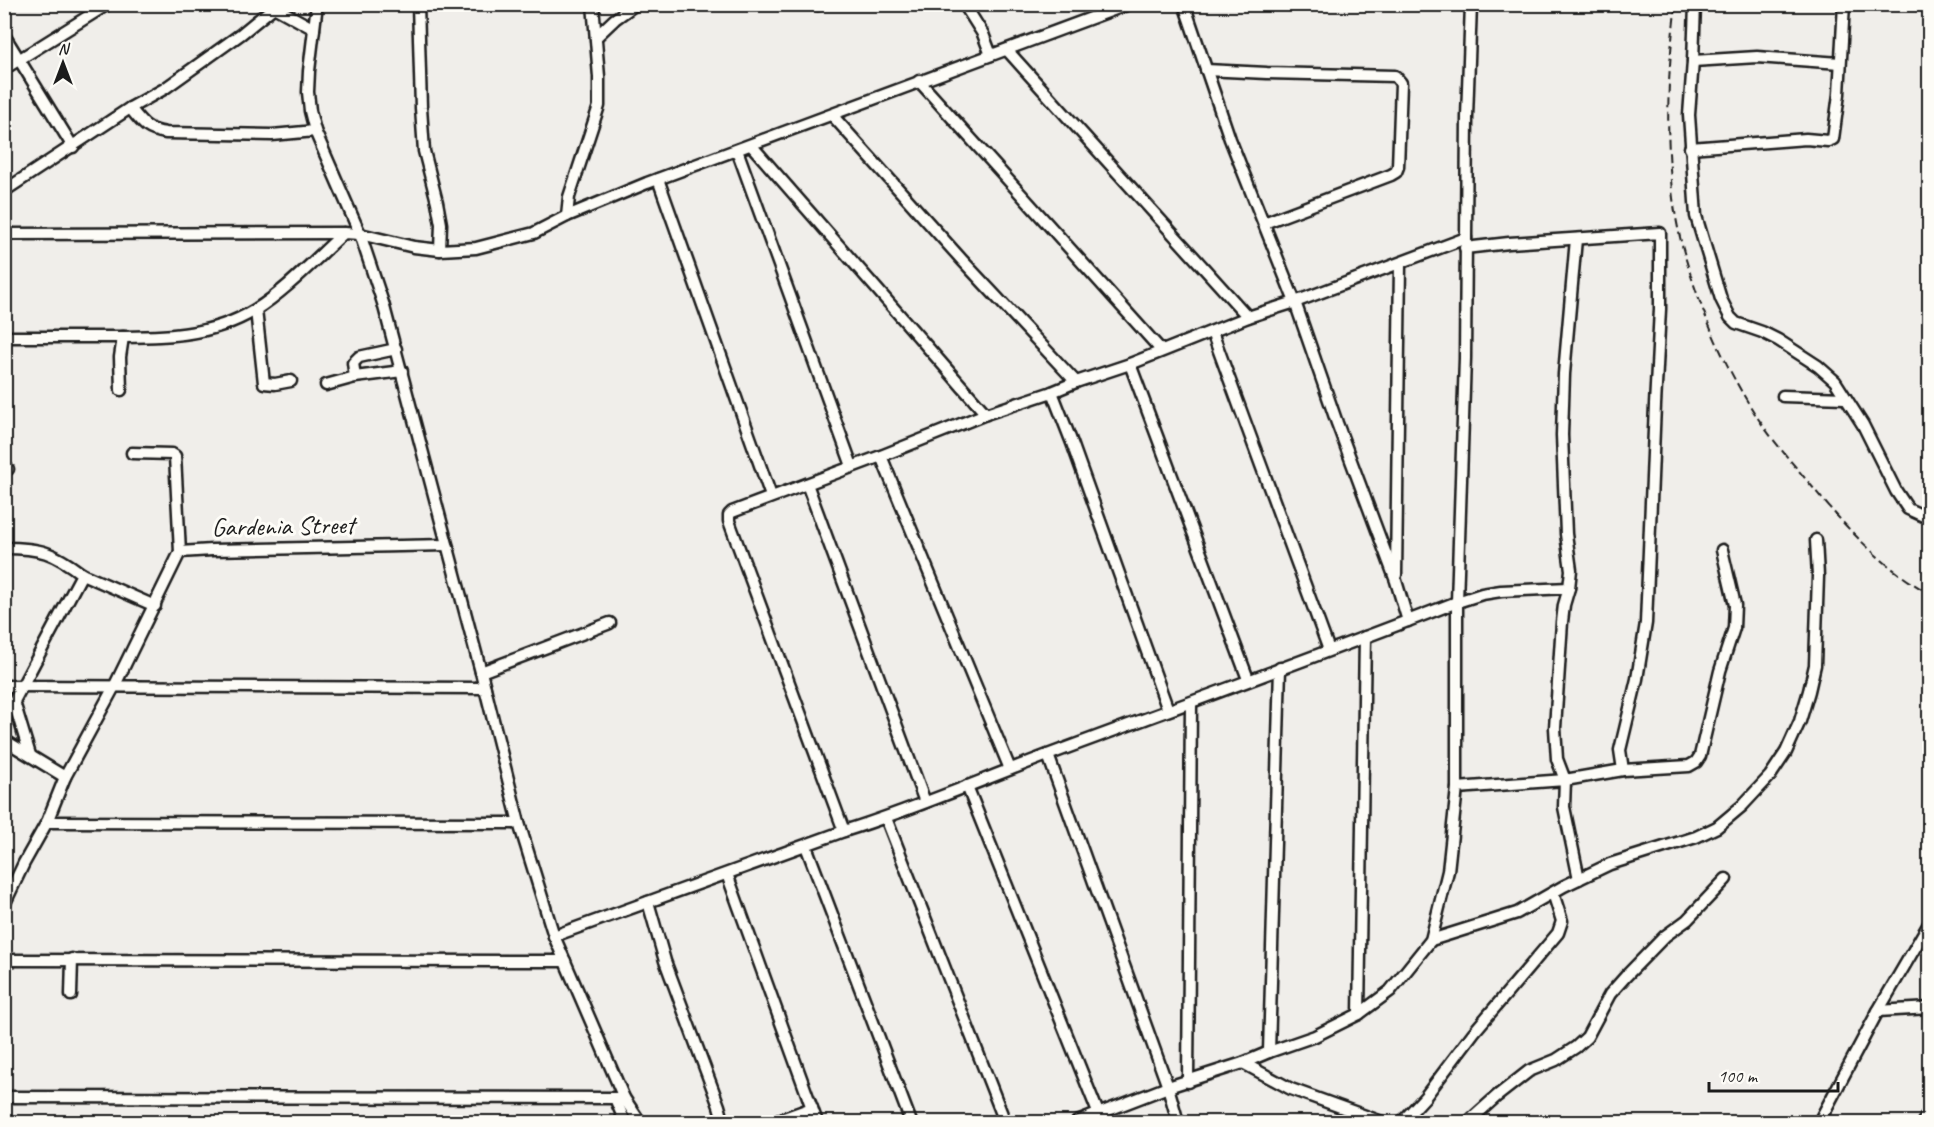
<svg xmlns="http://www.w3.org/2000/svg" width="1934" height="1127" font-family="Caveat,sans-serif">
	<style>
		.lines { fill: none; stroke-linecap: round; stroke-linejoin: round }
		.minor-casing { stroke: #1c1c1c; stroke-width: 15 }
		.minor { stroke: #fdfcf7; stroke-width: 10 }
		.rail { stroke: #1c1c1c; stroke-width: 2; stroke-dasharray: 9 4.5; stroke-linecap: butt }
		.labels { text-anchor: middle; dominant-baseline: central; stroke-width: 6; stroke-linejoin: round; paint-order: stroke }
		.street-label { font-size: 26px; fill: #1c1c1c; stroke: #fdfcf7 }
	</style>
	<rect width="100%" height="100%" fill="#f0eeea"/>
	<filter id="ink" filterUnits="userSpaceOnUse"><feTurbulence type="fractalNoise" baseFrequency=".0167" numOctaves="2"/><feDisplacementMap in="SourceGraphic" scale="12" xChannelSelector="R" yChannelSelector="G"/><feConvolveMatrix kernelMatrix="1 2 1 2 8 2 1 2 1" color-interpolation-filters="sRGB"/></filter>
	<g filter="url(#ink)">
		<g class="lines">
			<defs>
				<g id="minor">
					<polyline points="273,4 274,7 314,29"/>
					<polyline points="317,4 309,71 308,92 310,111 315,131 360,234 383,303 481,672 519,823 554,936 624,1098 640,1122"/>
					<polyline points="418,4 421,108 424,151 437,202 441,224 440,250"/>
					<polyline points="816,4 818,5"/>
					<polyline points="964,4 983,34 991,55"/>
					<polyline points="1184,4 1230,139 1295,302 1337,423 1396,581 1408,621"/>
					<polyline points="4,35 73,147"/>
					<polyline points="596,37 615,19 636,4"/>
					<polyline points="1007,50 1248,317"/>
					<polyline points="1693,61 1695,4"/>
					<polyline points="1840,63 1757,57 1693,61 1689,115 1696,216 1721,299 1730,317 1736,323 1762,332 1778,340 1818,366 1835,381 1863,425 1896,491 1908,509 1930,519"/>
					<polyline points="4,69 108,4"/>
					<polyline points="1206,70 1267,73 1395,76 1401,83 1398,167 1396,172 1391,175 1264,223"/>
					<polyline points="919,81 1161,350"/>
					<path d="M130 108C142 123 146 130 166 133L272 135 315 131"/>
					<polyline points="832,115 962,260 1076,382"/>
					<polyline points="751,145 986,414"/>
					<polyline points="1690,148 1806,139 1828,141 1833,139 1839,94 1844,4"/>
					<polyline points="737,150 852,466"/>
					<polyline points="658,179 771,496"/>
					<polyline points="4,191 130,108 164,89 241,34 274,7"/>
					<polyline points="567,216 569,197 599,106 599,77 593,4"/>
					<polyline points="4,234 344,233"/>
					<polyline points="1576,239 1564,374 1562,435 1566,534 1571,570 1569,588 1564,605 1562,622 1555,728 1557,759 1565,780 1623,770 1689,766 1696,762 1700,756 1720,671 1734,628 1735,605 1722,550"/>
					<polyline points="1465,248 1509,243 1660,233 1660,309 1655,405 1646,623 1637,679 1620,750 1623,770"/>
					<polyline points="256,310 264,383 275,384 291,381"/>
					<polyline points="1212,332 1329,650"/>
					<path d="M4 337C36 337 68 337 100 337 153 337 208 339 255 310 288 289 315 259 344 233L360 234 414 247 440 250 476 248 534 233 567 216 647 183 1129 4"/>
					<polyline points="1130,364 1248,679"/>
					<polyline points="355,377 353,363 359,357 396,349"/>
					<polyline points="326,385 355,377 402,371"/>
					<polyline points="121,390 120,357 123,337"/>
					<polyline points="1052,392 1072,443 1168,710"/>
					<polyline points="1783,396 1845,398"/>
					<polyline points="132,453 172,454 175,456 180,552"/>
					<polyline points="881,456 1010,769"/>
					<polyline points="4,469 8,469"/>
					<polyline points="807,484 925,802"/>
					<path d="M4 548C41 548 53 552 82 574L4 720"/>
					<polyline points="82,574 155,606"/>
					<polyline points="1396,575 1400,264"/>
					<polyline points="481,672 610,623"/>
					<polyline points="4,686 485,688"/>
					<polyline points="14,702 30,755"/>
					<polyline points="4,740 65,777"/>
					<polyline points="1048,755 1168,1087 1178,1122"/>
					<polyline points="967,786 1099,1115"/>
					<polyline points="1457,788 1565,780 1564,807 1579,879"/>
					<polyline points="886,818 1005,1122"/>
					<polyline points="47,822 519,823"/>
					<polyline points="844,831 729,521 729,515 732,512 881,456 986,414 1052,392 1076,382 1130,364 1248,317 1295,302 1466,238"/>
					<polyline points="806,846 911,1122"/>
					<polyline points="727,874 817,1122"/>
					<polyline points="648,902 665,961 719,1106 721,1113 718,1122"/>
					<polyline points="4,905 24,863 47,822 65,777 115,685 180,552 212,550 447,545"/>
					<path d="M554 936 844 831C915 809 983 779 1053 753 1188 703 1323 654 1457 602L1482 594 1501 591 1569 588"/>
					<polyline points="1431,940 1517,913 1564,886 1610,864 1696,837 1717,827 1742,806 1770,776 1786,752 1800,721 1809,691 1815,665 1818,576 1816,540"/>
					<polyline points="6,960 565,961"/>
					<polyline points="71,995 72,959"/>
					<polyline points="1878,1011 1930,1008"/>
					<polyline points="1359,1014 1365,637"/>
					<polyline points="1269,1052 1280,668"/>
					<polyline points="1243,1063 1291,1089 1382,1122"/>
					<polyline points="1188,1082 1191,703"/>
					<polyline points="4,1097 624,1098"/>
					<polyline points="615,1098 625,1122"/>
					<polyline points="773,1122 812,1108"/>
					<polyline points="1077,1122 1168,1087 1243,1063 1269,1052 1315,1036 1359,1014 1390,991 1431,940 1448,871 1457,788 1457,602 1465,358 1467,117 1471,4"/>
					<polyline points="1402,1122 1425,1097 1474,1032 1558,933 1562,921 1553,893"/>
					<polyline points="1468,1122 1497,1096 1529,1071 1556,1060 1576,1047 1587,1037 1610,994 1626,976 1665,936 1687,920 1726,879"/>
					<polyline points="1819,1122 1878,1011 1930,922"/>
					<polyline points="1923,1122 1930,1111"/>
				</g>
			</defs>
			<use href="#minor" class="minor-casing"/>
			<use href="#minor" class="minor"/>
			<path class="rail" d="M1676 4C1666 80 1663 176 1683 249 1698 303 1720 357 1749 404 1766 433 1788 458 1810 484 1844 526 1882 567 1930 594"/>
		</g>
	</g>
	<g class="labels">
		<g class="street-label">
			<text transform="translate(283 526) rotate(-1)">Gardenia Street</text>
		</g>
	</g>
	<rect width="1934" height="1127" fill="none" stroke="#fdfcf7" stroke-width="24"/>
	<rect x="12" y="12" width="1910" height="1103" fill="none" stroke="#1c1c1c" stroke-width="2" filter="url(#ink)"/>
	<g transform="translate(63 63)" stroke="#fdfcf7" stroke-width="4.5" paint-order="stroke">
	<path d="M0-4.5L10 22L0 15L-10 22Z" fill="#1c1c1c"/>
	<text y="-9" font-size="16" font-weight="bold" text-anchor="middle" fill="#1c1c1c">N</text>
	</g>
	<path d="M1709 1082v9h129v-9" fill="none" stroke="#1c1c1c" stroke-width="3"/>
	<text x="1718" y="1082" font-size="18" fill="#1c1c1c" stroke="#fdfcf7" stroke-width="4.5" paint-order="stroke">100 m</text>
</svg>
